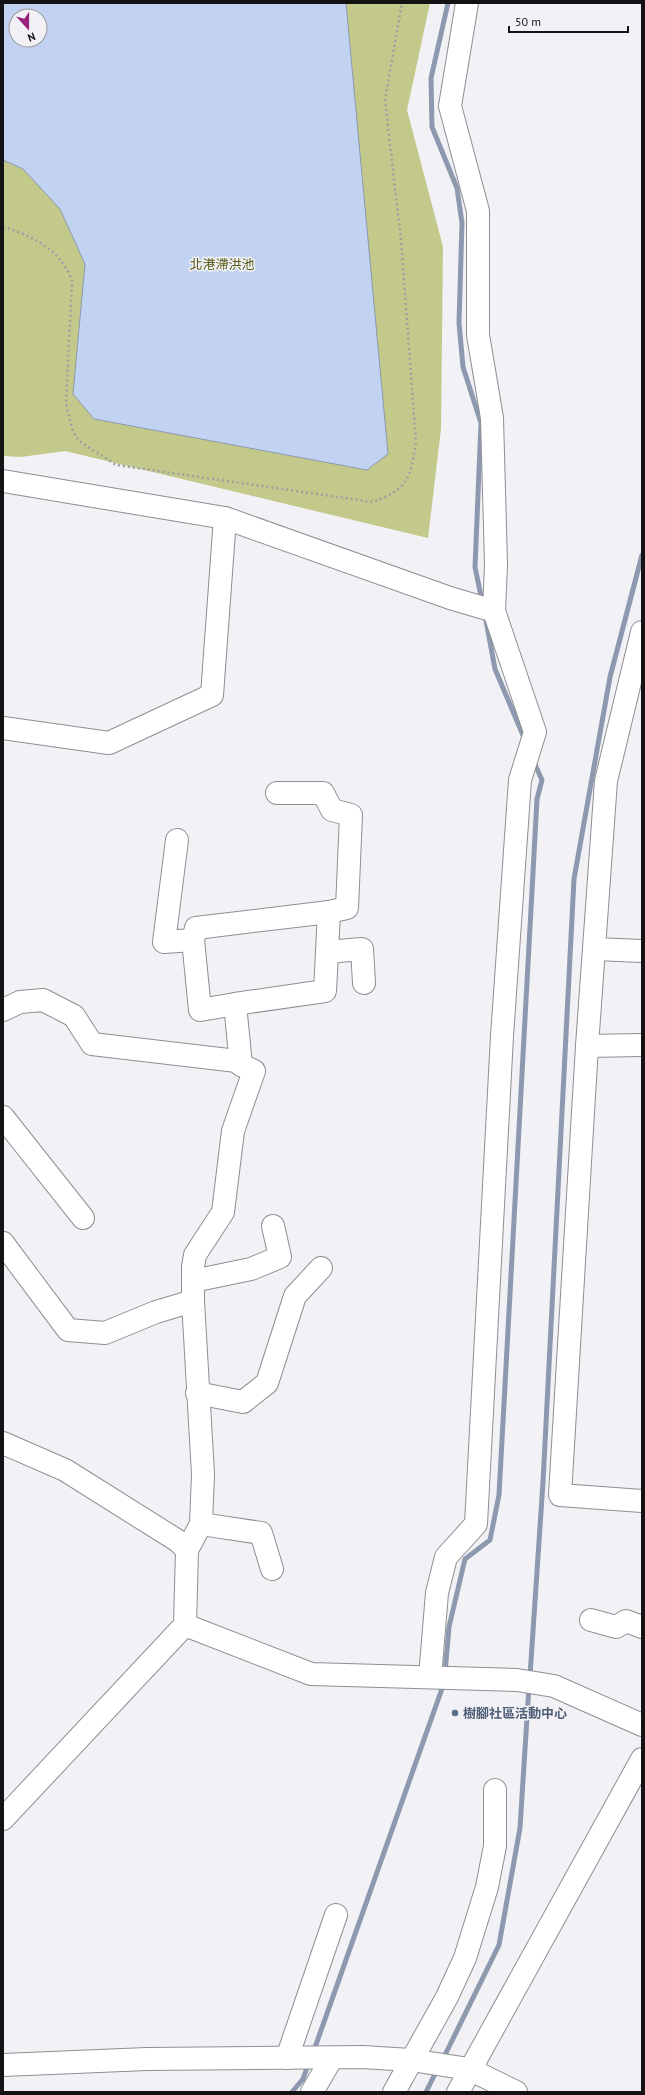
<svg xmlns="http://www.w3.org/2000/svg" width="645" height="2095" font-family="'PT Sans','Noto Sans TC',sans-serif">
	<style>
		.green { fill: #c3c98a; fill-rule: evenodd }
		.water { fill: #c1d3f1; stroke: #8d99af; fill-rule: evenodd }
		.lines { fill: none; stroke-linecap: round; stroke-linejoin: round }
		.stream { stroke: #8d99af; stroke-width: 5 }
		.minor-casing { stroke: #8f8f92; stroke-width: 24 }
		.path { stroke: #a09fa2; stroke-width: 2.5; stroke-dasharray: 2 3; stroke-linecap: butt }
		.minor { stroke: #fff; stroke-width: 22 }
		.service-dot { fill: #5c6f8a; stroke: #f2f1f5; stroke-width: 1.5 }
		.labels { text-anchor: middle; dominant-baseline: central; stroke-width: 3; stroke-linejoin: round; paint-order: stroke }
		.park-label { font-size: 13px; fill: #555917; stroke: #f2f1f5 }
		.service-label { font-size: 13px; font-weight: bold; fill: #4e5e75; stroke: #f2f1f5; text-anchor: start }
	</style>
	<rect width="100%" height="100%" fill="#f2f1f5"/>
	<path class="green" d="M3 3H430L407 110 443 247 441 429 428 538 65 451 21 457 3 456ZM16 16H40V40H16Z"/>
	<path class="water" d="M3 3H346L388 454 367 470 94 419 73 394 85 264 60 209 23 169 3 160ZM16 16H40V40H16Z"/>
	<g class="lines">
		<g class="stream">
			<polyline points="448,3 431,78 432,127 457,188 462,223 459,323 463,367 481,423 475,567 482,601"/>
			<polyline points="485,615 495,669 525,740"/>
			<polyline points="445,1673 449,1627 465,1559 490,1540 499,1495 537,799 542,780 533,760"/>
			<polyline points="530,1676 543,1482 574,879 610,677 642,555"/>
			<polyline points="313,2053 444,1683"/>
			<polyline points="443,2059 499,1945 520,1828 529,1686"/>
			<polyline points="292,2092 303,2079 309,2062"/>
			<polyline points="426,2092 437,2070"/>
		</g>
		<defs>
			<g id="minor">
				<polyline points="3,481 225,518 450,598 494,611"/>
				<polyline points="642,632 606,781 587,1046 560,1495 642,1501"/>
				<polyline points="3,728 109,743 212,695 225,518"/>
				<polyline points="277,793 323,793 332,810 351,815 347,908 329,912"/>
				<polyline points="177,840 164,942 193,940"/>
				<polyline points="595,949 642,951"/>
				<polyline points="327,952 362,949 364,983"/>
				<polyline points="235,1004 200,1010 193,940 196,928 329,912 325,991 235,1004 241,1065"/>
				<polyline points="3,1010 20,1002 43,1000 74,1016 92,1044 237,1061 241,1065 254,1071 233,1131 223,1212 195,1255 193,1267 193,1301"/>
				<polyline points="587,1046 642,1045"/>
				<polyline points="3,1117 83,1218"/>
				<polyline points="3,1243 68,1330 105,1333 156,1312 193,1301 203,1474 201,1524 187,1550 185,1625 3,1819"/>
				<polyline points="193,1281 251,1269 280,1257 273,1226"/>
				<polyline points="197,1393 243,1402 267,1383 295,1296 321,1268"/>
				<polyline points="3,1443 65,1470 178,1541 187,1550"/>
				<polyline points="201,1524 261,1533 272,1569"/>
				<polyline points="591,1620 616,1627 626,1621 642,1627"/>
				<polyline points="185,1625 311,1674 517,1680 554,1686 642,1725"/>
				<polyline points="430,1677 437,1593 446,1557 476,1524 502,1036 520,780 535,732 494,611 496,564 492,418 478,335 478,211 450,106 467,3"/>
				<polyline points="287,2058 336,1915"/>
				<polyline points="3,2065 147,2059 362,2057 411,2060 469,2069 516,2092"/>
				<polyline points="312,2092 332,2058"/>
				<polyline points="394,2092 447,1997 465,1958 487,1887 495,1846 495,1790"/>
				<polyline points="458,2092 642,1759"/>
			</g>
		</defs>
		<use href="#minor" class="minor-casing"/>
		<path class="path" d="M3 227C32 235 62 251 72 281L66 403 72 429 79 441 116 465 373 502C409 488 410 479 416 442L401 240 385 100 402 3"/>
		<use href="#minor" class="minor"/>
	</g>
	<circle class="service-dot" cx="455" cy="1713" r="4"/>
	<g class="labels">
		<g class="park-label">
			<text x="222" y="264">北港滯洪池</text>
		</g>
		<g class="service-label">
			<text x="463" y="1713">樹腳社區活動中心</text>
		</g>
	</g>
	<rect width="645" height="2095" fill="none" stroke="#131214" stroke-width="8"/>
	<g transform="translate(28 28) rotate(159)"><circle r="19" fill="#f2f1f5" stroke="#99989b"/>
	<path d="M0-3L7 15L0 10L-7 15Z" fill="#97217d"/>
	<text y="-6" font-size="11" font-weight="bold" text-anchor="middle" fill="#131214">N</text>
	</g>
	<path d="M509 26v6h119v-6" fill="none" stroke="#131214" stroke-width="2"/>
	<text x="515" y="26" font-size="12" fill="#131214" stroke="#f2f1f5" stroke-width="3" paint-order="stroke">50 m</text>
</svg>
